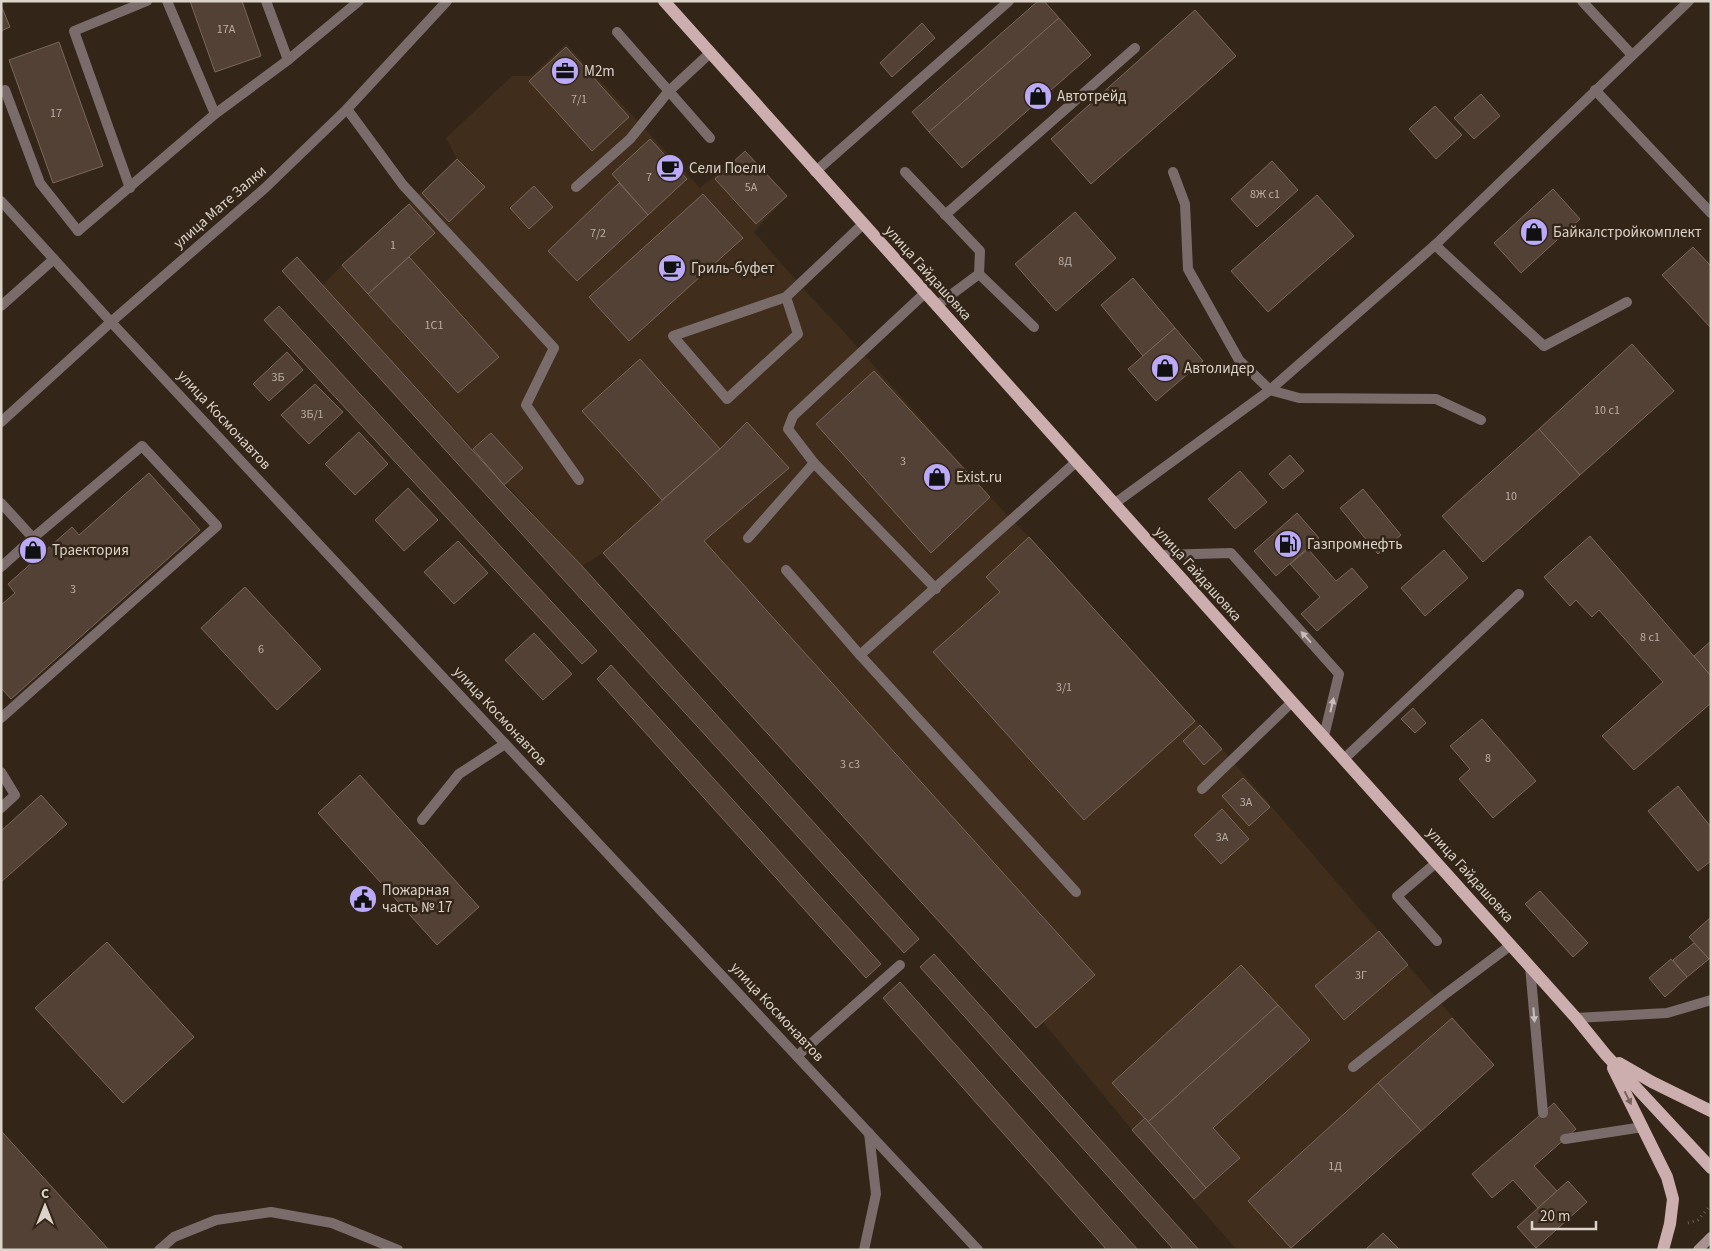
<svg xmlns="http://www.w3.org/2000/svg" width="1712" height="1251" font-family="'Source Sans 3',sans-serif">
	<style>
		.built { fill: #402d1b }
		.building { fill: #534136; stroke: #7a675b }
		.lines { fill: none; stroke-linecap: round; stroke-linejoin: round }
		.path { stroke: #685c50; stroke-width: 3; stroke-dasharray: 1 4; stroke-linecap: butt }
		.service { stroke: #7b6c6c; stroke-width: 10 }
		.minor { stroke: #7b6c6c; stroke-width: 10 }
		.tertiary { stroke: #7b6c6c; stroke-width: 10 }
		.secondary { stroke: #a99191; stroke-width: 10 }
		.primary { stroke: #cdaeae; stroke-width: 12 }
		.oneway { fill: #c9beb7 }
		.oneway2 { fill: #78635c }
		.labels { text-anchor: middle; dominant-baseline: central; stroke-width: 5; stroke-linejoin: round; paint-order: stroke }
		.number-label { font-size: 12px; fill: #baaea5 }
		.poi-label { font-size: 15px; fill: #dcd3ca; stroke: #332619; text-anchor: start }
		.street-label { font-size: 15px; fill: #dcd3ca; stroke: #332619 }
	</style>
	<rect width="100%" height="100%" fill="#332619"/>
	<polygon class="built" points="566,44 700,188 745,151 787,196 754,232 808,294 845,333 990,497 1029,537 1222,749 1494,1065 1290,1250 1237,1250 1132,1130 1043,1022 1036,1028 603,553 582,566 322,286 342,265 457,159 446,138 512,76 531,76"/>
	<g class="building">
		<polygon points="190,1 242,1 261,56 215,72"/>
		<polygon points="1038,1 1044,1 1059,18 929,132 912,112"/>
		<polygon points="1,5 10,27 1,31"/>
		<polygon points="1195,10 1236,56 1091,184 1051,139"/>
		<polygon points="1059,18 1091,55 962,168 929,132"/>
		<polygon points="922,23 935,38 892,77 880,63"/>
		<polygon points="59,42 103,166 53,183 9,60"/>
		<polygon points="566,47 629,117 592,151 529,81"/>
		<polygon points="1481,94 1500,116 1474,139 1454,118"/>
		<polygon points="1435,106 1462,135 1436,159 1409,129"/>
		<polygon points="650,139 687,179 648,215 612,174"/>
		<polygon points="745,151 787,196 756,224 715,179"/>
		<polygon points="457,159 485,187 449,222 422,193"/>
		<polygon points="1272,161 1298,190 1257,227 1231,199"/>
		<polygon points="619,183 648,215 577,281 548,251"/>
		<polygon points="534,186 553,207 529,229 510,208"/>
		<polygon points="1553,189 1580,219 1521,273 1494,243"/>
		<polygon points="703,194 743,238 629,341 589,297"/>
		<polygon points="1317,195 1354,236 1268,312 1231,271"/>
		<polygon points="409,204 435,233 368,294 342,265"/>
		<polygon points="1075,212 1116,258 1056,311 1015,264"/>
		<polygon points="1693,247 1711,266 1711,328 1662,275"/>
		<polygon points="297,257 504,485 582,566 919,939 904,953 282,271"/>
		<polygon points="409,257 499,357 458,393 368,294"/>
		<polygon points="1133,278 1175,328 1143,356 1101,305"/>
		<polygon points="279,306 597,651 582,664 264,320"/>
		<polygon points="1175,328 1203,361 1156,401 1128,369"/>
		<polygon points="1632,344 1674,391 1580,475 1539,429"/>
		<polygon points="287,352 303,370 269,401 253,384"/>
		<polygon points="640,359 720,449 662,500 582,411"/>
		<polygon points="874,371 990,497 931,553 816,424"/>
		<polygon points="315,384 343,412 309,444 281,415"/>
		<polygon points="747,422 789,468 704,541 1095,975 1036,1028 603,553 720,449"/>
		<polygon points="1539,429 1580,475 1483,562 1442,516"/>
		<polygon points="359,432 388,464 355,495 325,464"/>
		<polygon points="491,433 523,468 504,485 473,449"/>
		<polygon points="1290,455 1304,471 1283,489 1269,474"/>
		<polygon points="1240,471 1267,502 1235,529 1208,499"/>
		<polygon points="149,473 200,530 11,699 1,688 1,605 15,593 8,584 72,527 79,535"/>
		<polygon points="408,488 438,520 404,551 375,520"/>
		<polygon points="1363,489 1401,535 1378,554 1340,508"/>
		<polygon points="1297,513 1319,538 1276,576 1254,551"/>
		<polygon points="1590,536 1711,676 1711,703 1634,770 1602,736 1663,682 1599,610 1592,617 1576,600 1570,606 1544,577"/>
		<polygon points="1029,537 1195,721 1084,820 933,652 1000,592 986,577"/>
		<polygon points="458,541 488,573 454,604 424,572"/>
		<polygon points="1308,549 1336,581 1352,568 1368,587 1317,631 1301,614 1320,597 1290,564"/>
		<polygon points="1444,550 1468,578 1425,616 1401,588"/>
		<polygon points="245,587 321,669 277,710 201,628"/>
		<polygon points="534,633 572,674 543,700 505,660"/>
		<polygon points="1711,641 1711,676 1694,656"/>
		<polygon points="611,665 881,964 866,978 597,679"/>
		<polygon points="1413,708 1426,723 1415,733 1401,719"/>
		<polygon points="1482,719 1536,781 1493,818 1459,779 1470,769 1450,746"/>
		<polygon points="1200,725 1222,749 1204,765 1183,741"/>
		<polygon points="360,775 479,907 437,945 318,813"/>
		<polygon points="1243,778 1270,807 1249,826 1222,796"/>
		<polygon points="1678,786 1711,827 1711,861 1698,871 1648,811"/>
		<polygon points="41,795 67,824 1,882 1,831"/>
		<polygon points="1222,809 1249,839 1221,864 1194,835"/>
		<polygon points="1540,891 1588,943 1573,957 1525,904"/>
		<polygon points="1711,917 1711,957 1709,959 1689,937"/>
		<polygon points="1379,931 1408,965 1344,1020 1315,986"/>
		<polygon points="107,942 194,1037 123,1103 35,1008"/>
		<polygon points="1694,943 1709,959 1687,977 1673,960"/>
		<polygon points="934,954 1199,1250 1174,1250 920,967"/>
		<polygon points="1671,959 1687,977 1665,997 1649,978"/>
		<polygon points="1241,965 1278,1005 1148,1122 1112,1083"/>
		<polygon points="900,982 1138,1250 1107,1250 883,998"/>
		<polygon points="1278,1005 1310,1040 1213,1128 1240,1158 1206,1188 1148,1122"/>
		<polygon points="1452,1018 1494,1065 1421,1131 1378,1083"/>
		<polygon points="1378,1083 1421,1131 1291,1248 1248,1201"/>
		<polygon points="1554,1103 1576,1129 1534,1166 1557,1191 1538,1208 1513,1180 1492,1198 1472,1174"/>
		<polygon points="1145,1118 1206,1188 1194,1199 1132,1130"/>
		<polygon points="1,1131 3,1133 109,1250 1,1250"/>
		<polygon points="1568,1181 1587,1202 1536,1248 1517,1227"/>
		<polygon points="1383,1233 1400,1250 1365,1250"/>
	</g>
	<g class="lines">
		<polyline class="path" points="1688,1223 1698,1220 1709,1207"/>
		<g class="service">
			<polyline points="167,1 215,114"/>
			<polyline points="266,1 288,60"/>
			<polyline points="1582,1 1632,55"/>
			<polyline points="617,32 710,138"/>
			<polyline points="5,90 40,183 78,231"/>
			<polyline points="1595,90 1711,213"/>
			<polyline points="347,109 403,185 554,348 526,405 579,480"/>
			<polyline points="815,172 1009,1"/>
			<polyline points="905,172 980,251 979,274"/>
			<polyline points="1173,172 1185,204 1188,269 1239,360 1270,390 1299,398 1436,399 1481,420"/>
			<polyline points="576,187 630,139 668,92 710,53"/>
			<polyline points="130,188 74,31 147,1"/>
			<polyline points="945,215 1135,48"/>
			<polyline points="1435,245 1544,346 1627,302"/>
			<polyline points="925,293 793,416 788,429 814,463 936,589"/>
			<polyline points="786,297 798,334 727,399 673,336 786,297 862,225"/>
			<polyline points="1,306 54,259"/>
			<polyline points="936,306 979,274 1034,327"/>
			<polyline points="1,503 33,538 1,567"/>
			<polyline points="1114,504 1270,390 1435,245 1689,1"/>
			<polyline points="748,538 814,463"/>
			<polyline points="1159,555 1231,553 1339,674 1324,736"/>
			<polyline points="786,570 860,655"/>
			<polyline points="1,718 217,526 142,446 33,538"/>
			<polyline points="1345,758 1519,594"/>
			<polyline points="1,772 15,795 1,808"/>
			<polyline points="1202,789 1292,702"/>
			<polyline points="422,820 459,774 505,744"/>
			<polyline points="1437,862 1397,896 1437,941"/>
			<polyline points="1076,892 860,655 1076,462"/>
			<polyline points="1530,966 1543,1113"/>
			<polyline points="1576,1018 1667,1013 1711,1000"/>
			<polyline points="797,1056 900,965"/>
			<polyline points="1353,1067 1444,995 1511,945"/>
			<polyline points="1565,1139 1643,1127"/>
			<polyline points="864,1250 876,1194 869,1133"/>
		</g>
		<g class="minor">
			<polyline points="78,231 215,114 288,60 359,1"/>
			<polyline points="159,1250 174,1237 216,1220 271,1212 332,1223 398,1250"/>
		</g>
		<g class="tertiary">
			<polyline points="1,201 111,322 978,1250"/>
			<polyline points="1,422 111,322 265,188 347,109 447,1"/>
		</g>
		<polyline class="secondary" points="1698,1250 1711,1237"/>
		<g class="primary">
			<path d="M664 1C966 342 1273 678 1576 1018L1606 1055 1711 1168"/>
			<polyline points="1619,1063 1652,1082 1711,1111"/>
			<polyline points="1613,1068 1667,1177 1673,1199 1670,1224 1663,1250"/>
		</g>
	</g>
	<defs><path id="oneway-solid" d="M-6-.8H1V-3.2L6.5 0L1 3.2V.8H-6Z" transform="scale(1.25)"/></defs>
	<g class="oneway">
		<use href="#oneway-solid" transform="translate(1306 637) rotate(-132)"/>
		<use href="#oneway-solid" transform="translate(1332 705) rotate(-77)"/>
		<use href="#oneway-solid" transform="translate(1534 1015) rotate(85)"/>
	</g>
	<use class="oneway2" href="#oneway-solid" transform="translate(1628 1098) rotate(63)"/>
	<defs>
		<symbol id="office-disc" viewBox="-11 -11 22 22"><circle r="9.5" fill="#baaaf7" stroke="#332619"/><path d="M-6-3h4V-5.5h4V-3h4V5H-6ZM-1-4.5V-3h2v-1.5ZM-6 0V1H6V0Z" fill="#111"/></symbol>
		<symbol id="shop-disc" viewBox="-11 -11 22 22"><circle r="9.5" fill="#baaaf7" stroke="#332619"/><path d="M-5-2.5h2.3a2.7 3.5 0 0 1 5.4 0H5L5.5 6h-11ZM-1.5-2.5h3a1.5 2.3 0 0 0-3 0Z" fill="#111"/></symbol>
		<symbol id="cafe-disc" viewBox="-11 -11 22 22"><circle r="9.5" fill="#baaaf7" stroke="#332619"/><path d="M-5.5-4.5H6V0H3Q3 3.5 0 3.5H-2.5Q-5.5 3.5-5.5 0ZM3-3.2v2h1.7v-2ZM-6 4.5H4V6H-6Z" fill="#111"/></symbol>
		<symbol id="fuel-disc" viewBox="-11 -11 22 22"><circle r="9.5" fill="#baaaf7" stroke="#332619"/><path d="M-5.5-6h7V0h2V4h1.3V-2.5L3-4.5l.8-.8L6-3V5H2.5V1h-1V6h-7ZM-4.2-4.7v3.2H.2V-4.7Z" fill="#111"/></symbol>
		<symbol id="civic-disc" viewBox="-11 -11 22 22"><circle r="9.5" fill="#baaaf7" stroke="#332619"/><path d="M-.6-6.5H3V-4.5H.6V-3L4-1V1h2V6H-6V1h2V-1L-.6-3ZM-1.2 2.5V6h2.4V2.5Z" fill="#111"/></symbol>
	</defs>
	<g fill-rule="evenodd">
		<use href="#office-disc" x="549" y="55" width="32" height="32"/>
		<use href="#shop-disc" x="1022" y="80" width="32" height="32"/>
		<use href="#cafe-disc" x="654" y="152" width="32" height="32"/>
		<use href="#shop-disc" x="1518" y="216" width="32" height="32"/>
		<use href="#cafe-disc" x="656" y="252" width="32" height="32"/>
		<use href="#shop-disc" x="1149" y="352" width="32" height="32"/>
		<use href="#shop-disc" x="921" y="461" width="32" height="32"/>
		<use href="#fuel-disc" x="1272" y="528" width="32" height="32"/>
		<use href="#shop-disc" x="17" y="534" width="32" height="32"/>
		<use href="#civic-disc" x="347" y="883" width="32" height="32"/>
	</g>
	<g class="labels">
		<g class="number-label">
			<text x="226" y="29">17А</text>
			<text x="579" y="99">7/1</text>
			<text x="56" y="113">17</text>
			<text x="649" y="177">7</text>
			<text x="751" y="187">5А</text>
			<text x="1265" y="194">8Ж с1</text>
			<text x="598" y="233">7/2</text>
			<text x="393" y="245">1</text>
			<text x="1065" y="261">8Д</text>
			<text x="434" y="325">1С1</text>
			<text x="278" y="377">3Б</text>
			<text x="1607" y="410">10 с1</text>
			<text x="312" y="414">3Б/1</text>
			<text x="903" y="461">3</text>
			<text x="1511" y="496">10</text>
			<text x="73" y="589">3</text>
			<text x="1650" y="637">8 с1</text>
			<text x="261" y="649">6</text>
			<text x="1064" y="687">3/1</text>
			<text x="1488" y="758">8</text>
			<text x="850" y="764">3 с3</text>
			<text x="1246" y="802">3А</text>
			<text x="1222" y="837">3А</text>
			<text x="1361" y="975">3Г</text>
			<text x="1335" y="1166">1Д</text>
		</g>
		<g class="poi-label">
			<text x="584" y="71">М2m</text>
			<text x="1057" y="96">Автотрейд</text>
			<text x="689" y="168">Сели Поели</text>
			<text x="1553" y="232">Байкалстройкомплект</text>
			<text x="691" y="268">Гриль-буфет</text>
			<text x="1184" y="368">Автолидер</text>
			<text x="956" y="477">Exist.ru</text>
			<text x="1307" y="544">Газпромнефть</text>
			<text x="52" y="550">Траектория</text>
			<text x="382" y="890">Пожарная<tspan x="382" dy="17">часть № 17</tspan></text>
		</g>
		<g class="street-label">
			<text transform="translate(220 207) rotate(-41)">улица Мате Залки</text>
			<text transform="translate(928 273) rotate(48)">улица Гайдашовка</text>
			<text transform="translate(224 420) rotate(47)">улица Космонавтов</text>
			<text transform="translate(1198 574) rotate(48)">улица Гайдашовка</text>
			<text transform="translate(500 716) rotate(47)">улица Космонавтов</text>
			<text transform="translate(1470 875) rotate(48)">улица Гайдашовка</text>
			<text transform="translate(777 1012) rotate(47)">улица Космонавтов</text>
		</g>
	</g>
	<rect width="1712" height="1251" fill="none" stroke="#dcd3ca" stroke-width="5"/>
	<g transform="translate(45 1206)" stroke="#332619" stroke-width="4" paint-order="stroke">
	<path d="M0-4L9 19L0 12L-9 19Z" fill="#dcd3ca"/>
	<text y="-8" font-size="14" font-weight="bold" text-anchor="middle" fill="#dcd3ca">С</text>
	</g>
	<path d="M1532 1221v8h64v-8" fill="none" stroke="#dcd3ca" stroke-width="2.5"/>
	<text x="1540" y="1221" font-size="15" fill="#dcd3ca" stroke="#332619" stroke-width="4" paint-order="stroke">20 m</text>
</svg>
